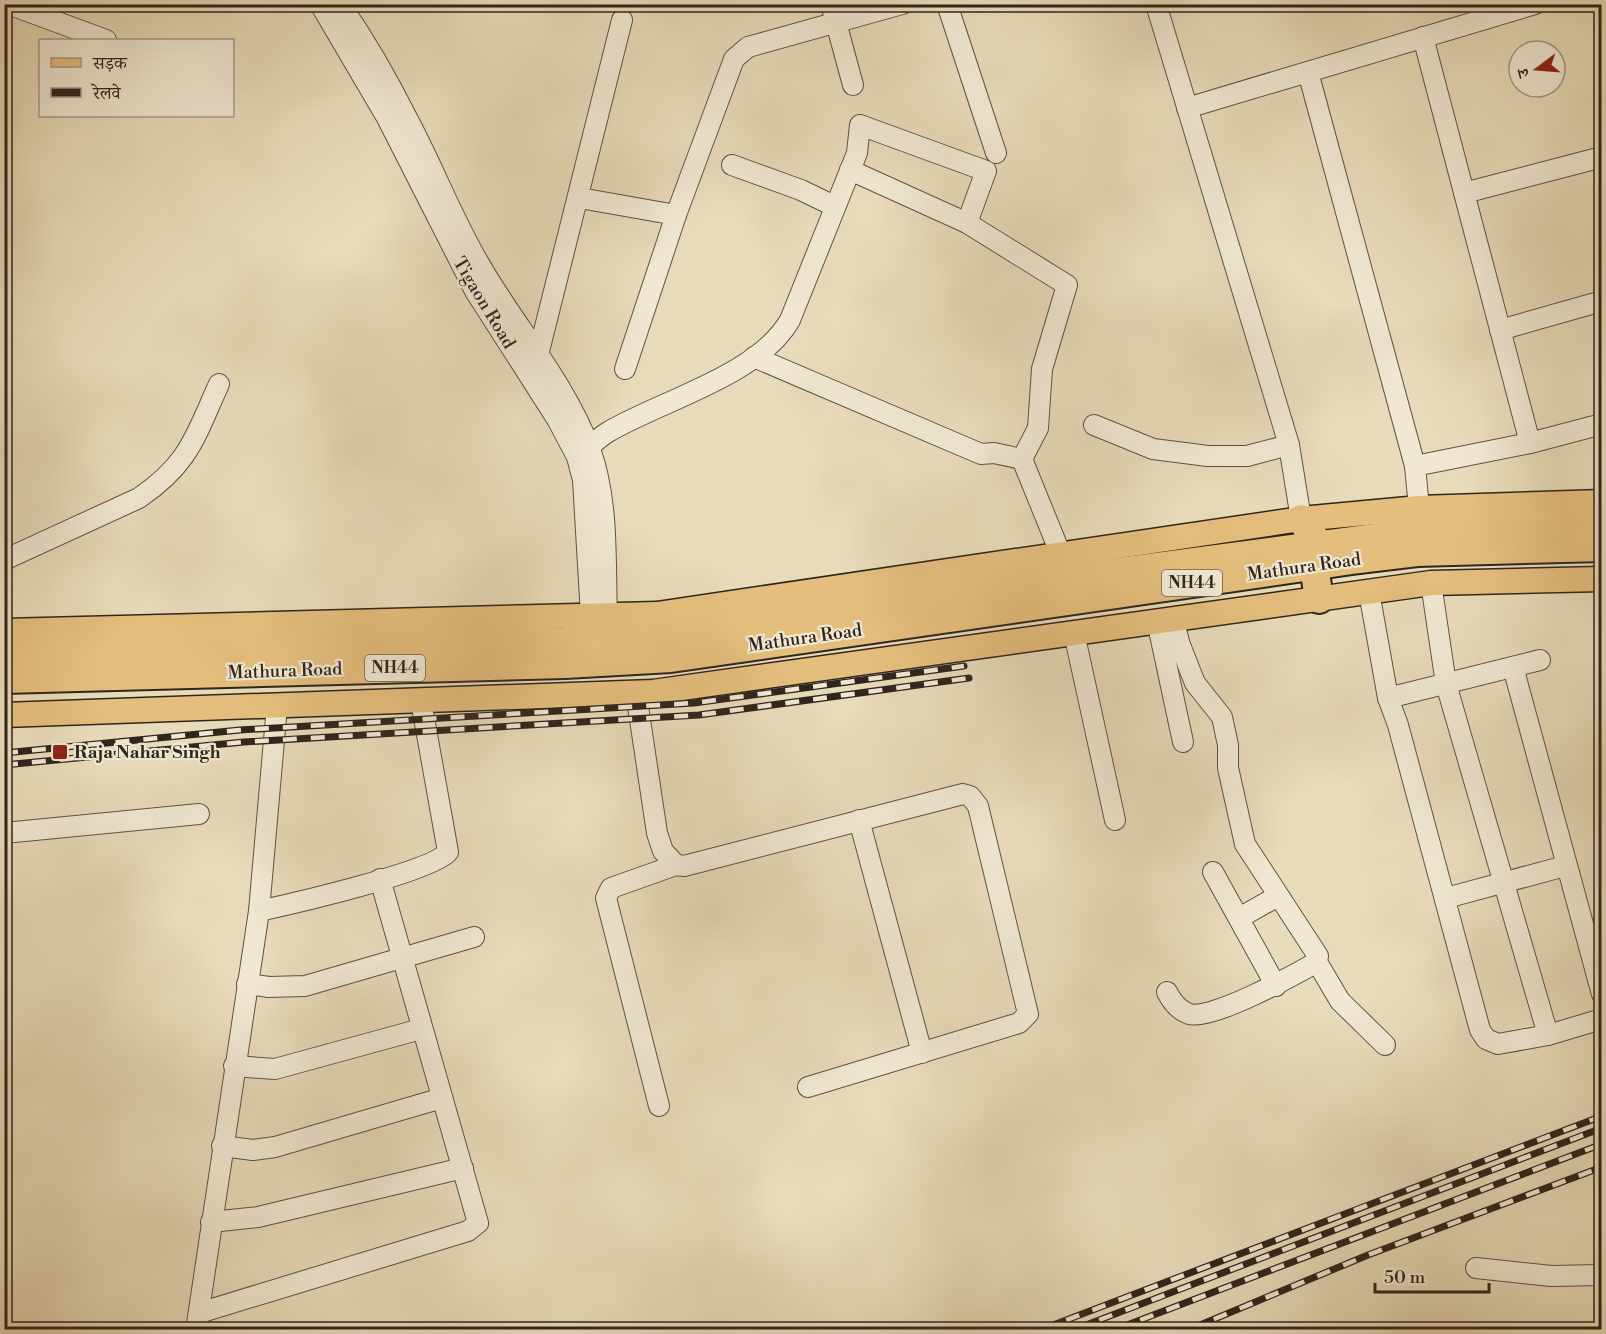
<svg xmlns="http://www.w3.org/2000/svg" width="1606" height="1334" font-family="'Libre Bodoni','Noto Serif Devanagari',serif">
	<style>
		.lines { fill: none; stroke-linecap: round; stroke-linejoin: round }
		.minor-casing { stroke: #5e5244; stroke-width: 22 }
		.major-casing { stroke: #30251d; stroke-width: 27 }
		.highway-casing { stroke: #30251d; stroke-width: 32 }
		.minor { stroke: #f0e8d2; stroke-width: 20 }
		.major { stroke: #e4be7c; stroke-width: 24 }
		.highway { stroke: #e4be7c; stroke-width: 28 }
		.rail-casing { stroke: #30251d; stroke-width: 7 }
		.rail { stroke: #f0e8d2; stroke-width: 4.5; stroke-dasharray: 14; stroke-linecap: butt }
		.poi-dot { fill: #8f2418; stroke: #f0e8d2; stroke-width: 2 }
		.labels { text-anchor: middle; dominant-baseline: central; stroke-width: 4.5; stroke-linejoin: round; paint-order: stroke }
		.shield { fill: #f0e8d2; stroke: #6a6053; stroke-width: 1.5 }
		.shield-label { font-size: 16px; font-weight: bold; fill: #30251d }
		.street-label { font-size: 18px; fill: #30251d; stroke: #f0e8d2 }
		.poi-label { font-size: 18px; font-weight: bold; fill: #30251d; stroke: #f0e8d2; text-anchor: start }
	</style>
	<rect width="100%" height="100%" fill="#e8dbb9"/>
	<filter id="stains"><feTurbulence type="fractalNoise" baseFrequency=".00333" numOctaves="4"/><feColorMatrix values="0 0 0 0 .2 0 0 0 0 .09 0 0 0 0 .02 0 0 0 .5 -.17"/></filter>
	<radialGradient id="worn" r=".72"><stop offset=".6" stop-color="#630" stop-opacity="0"/><stop offset="1" stop-color="#630" stop-opacity=".3"/></radialGradient>
	<g class="lines">
		<defs>
			<g id="minor">
				<polyline points="8,4 106,40"/>
				<polyline points="320,4 387,118 475,291 557,419 577,457 583,480 591,616"/>
				<path d="M340 4C365 40 387 78 407 118 433 166 452 218 480 265 515 326 565 382 590 449 609 501 605 561 607 616"/>
				<polyline points="831,4 853,85"/>
				<polyline points="947,4 996,153"/>
				<polyline points="1156,4 1289,445 1301,519"/>
				<polyline points="1423,37 1530,443"/>
				<polyline points="1308,72 1415,466 1530,443 1602,424"/>
				<polyline points="1187,108 1535,4"/>
				<polyline points="732,165 801,190 834,206"/>
				<polyline points="1464,193 1602,157"/>
				<polyline points="580,198 676,215"/>
				<polyline points="1500,330 1602,301"/>
				<polyline points="538,355 622,20"/>
				<polyline points="754,357 981,454 994,453 1022,459 1038,428 1042,369 1067,285 967,223 850,170"/>
				<polyline points="625,369 676,215 734,59 748,47 902,4"/>
				<polyline points="1094,425 1153,449 1208,456 1247,456 1289,445"/>
				<path d="M579 455C589 448 598 438 608 432 662 400 758 376 790 320L857 153 860 125 986 171 967 223"/>
				<polyline points="1022,459 1061,555"/>
				<polyline points="1415,466 1419,508"/>
				<path d="M4 560 139 498C189 464 195 437 219 384"/>
				<polyline points="1431,583 1446,684 1548,1035"/>
				<polyline points="1369,592 1388,698 1398,725 1480,1030 1486,1039 1498,1044 1548,1035 1602,1019"/>
				<polyline points="1173,619 1180,645 1195,683 1222,717 1228,745 1228,768 1245,844 1318,956 1317,962 1340,1001 1385,1045"/>
				<polyline points="1157,621 1183,742"/>
				<polyline points="1074,633 1115,820"/>
				<polyline points="1513,667 1602,994"/>
				<polyline points="636,693 657,833 663,851 676,865"/>
				<polyline points="1388,698 1540,660"/>
				<polyline points="859,820 922,1053"/>
				<polyline points="4,833 199,814"/>
				<polyline points="1213,872 1276,986"/>
				<polyline points="1446,898 1565,866"/>
				<path d="M259 911C291 904 431 872 448 852L421 701"/>
				<polyline points="1239,918 1278,896"/>
				<polyline points="247,984 269,987 305,986 474,937"/>
				<path d="M1167 992C1172 1002 1178 1010 1189 1014 1211 1021 1296 974 1317 962"/>
				<polyline points="234,1066 275,1069 421,1029"/>
				<polyline points="659,1106 606,898 611,888 676,865 684,866 963,794 970,796 978,806 1028,1014 1019,1023 808,1087"/>
				<polyline points="222,1146 253,1150 275,1147 442,1098"/>
				<polyline points="211,1222 258,1217 463,1168"/>
				<polyline points="1476,1268 1551,1276 1602,1275"/>
				<polyline points="199,1313 468,1231 478,1223 380,879"/>
				<polyline points="196,1330 259,911 277,706"/>
			</g>
			<g id="major">
				<polyline points="4,631 657,614 1301,519 1419,508 1602,502"/>
				<polyline points="4,715 653,692 1431,583 1602,579"/>
			</g>
			<g id="highway">
				<polyline points="1301,519 1319,545"/>
				<polyline points="1314,566 1319,599"/>
				<polyline points="4,654 564,642 665,636 990,589 1421,532 1602,524"/>
				<polyline points="4,679 565,664 671,658 1352,560 1417,552 1602,547"/>
			</g>
		</defs>
		<use href="#minor" class="minor-casing"/>
		<use href="#major" class="major-casing"/>
		<use href="#highway" class="highway-casing"/>
		<use href="#minor" class="minor"/>
		<use href="#major" class="major"/>
		<use href="#highway" class="highway"/>
		<defs>
			<g id="rail">
				<polyline points="4,753 240,730 694,703 964,666"/>
				<polyline points="4,765 244,742 699,715 969,678"/>
				<polyline points="1040,1330 1602,1116"/>
				<polyline points="1073,1330 1602,1128"/>
				<polyline points="1114,1330 1602,1144"/>
				<polyline points="1188,1330 1368,1255 1602,1167"/>
			</g>
		</defs>
		<use href="#rail" class="rail-casing"/>
		<use href="#rail" class="rail"/>
	</g>
	<rect class="poi-dot" x="52" y="744" width="16" height="16" rx="3"/>
	<g class="labels">
		<g class="shield">
			<rect x="1162" y="570" width="60" height="26" rx="4.5"/>
			<rect x="365" y="655" width="60" height="26" rx="4.5"/>
		</g>
		<g class="shield-label">
			<text x="1192" y="583">NH44</text>
			<text x="395" y="668">NH44</text>
		</g>
		<g class="street-label">
			<text transform="translate(484 303) rotate(59)">Tigaon Road</text>
			<text transform="translate(1304 567) rotate(-8)">Mathura Road</text>
			<text transform="translate(805 638) rotate(-8)">Mathura Road</text>
			<text transform="translate(285 671) rotate(-2)">Mathura Road</text>
		</g>
		<g class="poi-label">
			<text x="74" y="752">Raja Nahar Singh</text>
		</g>
	</g>
	<rect width="1606" height="1334" fill="none" stroke="#e8dbb9" stroke-width="24"/>
	<rect x="6" y="6" width="1594" height="1322" fill="none" stroke="#30251d" stroke-width="3"/>
	<rect x="12" y="12" width="1582" height="1310" fill="none" stroke="#30251d" stroke-width="1.5"/>
	<rect x="39" y="39" width="195" height="78" fill="#f0e8d2" stroke="#a39a8a" stroke-width="1.5"/>
	<rect x="51" y="58" width="30" height="9" fill="#e4be7c" stroke="#a39a8a" stroke-width="1.5"/>
	<text x="93" y="69" font-size="18" fill="#30251d">सड़क</text>
	<rect x="51" y="88" width="30" height="9" fill="#30251d" stroke="#a39a8a" stroke-width="1.5"/>
	<text x="93" y="99" font-size="18" fill="#30251d">रेलवे</text>
	<g transform="translate(1537 69) rotate(254)"><circle r="28" fill="#f0e8d2" stroke="#a39a8a" stroke-width="1.5"/>
	<path d="M0-4.5L10 22L0 15L-10 22Z" fill="#8f2418"/>
	<text y="-9" font-size="16" font-weight="bold" text-anchor="middle" fill="#30251d">उ</text>
	</g>
	<path d="M1375 1283v9h114v-9" fill="none" stroke="#30251d" stroke-width="3"/>
	<text x="1384" y="1283" font-size="18" fill="#30251d" stroke="#f0e8d2" stroke-width="4.5" paint-order="stroke">50 m</text>
	<rect width="100%" height="100%" filter="url(#stains)"/>
	<rect width="100%" height="100%" fill="url(#worn)"/>
</svg>
